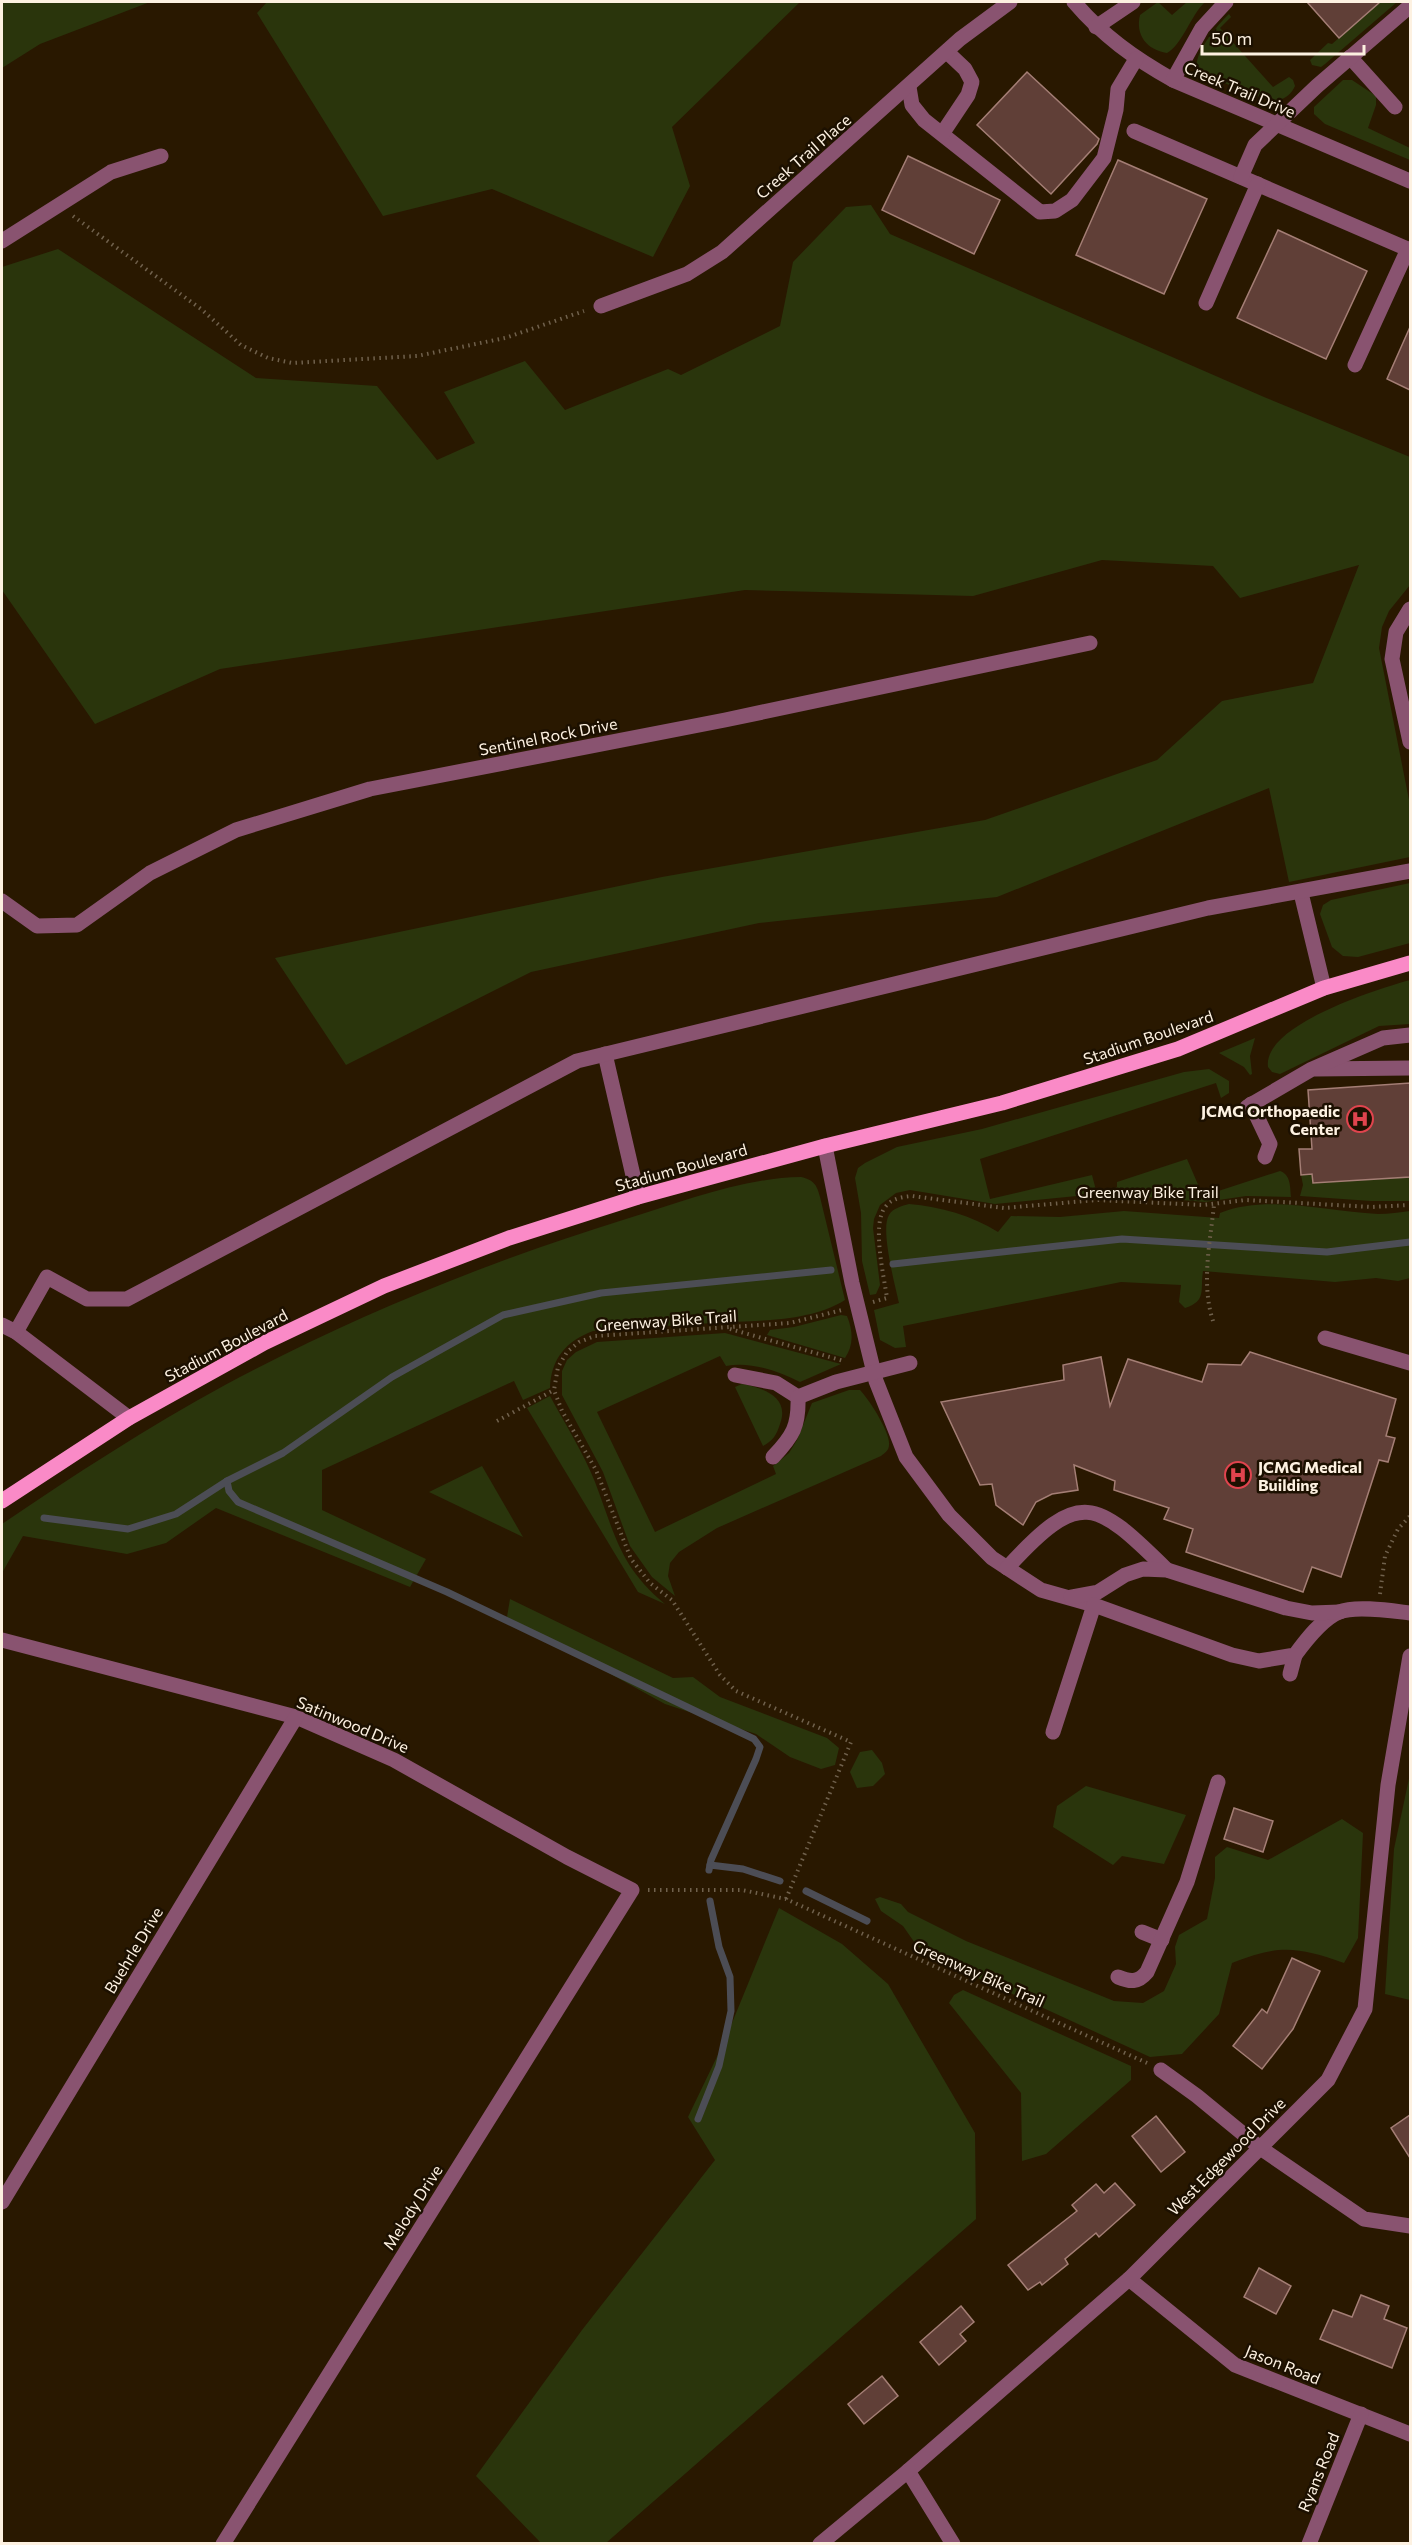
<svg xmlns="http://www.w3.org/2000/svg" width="1412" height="2545" font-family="Commissioner,sans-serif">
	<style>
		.green { fill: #2a350c }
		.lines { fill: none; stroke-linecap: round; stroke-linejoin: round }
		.stream { stroke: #4c4d55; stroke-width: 7 }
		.building { fill: #603f37; stroke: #a47e75; stroke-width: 1.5 }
		.path { stroke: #70614c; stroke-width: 4; stroke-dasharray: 1.5 4.5; stroke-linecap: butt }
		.minor { stroke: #895370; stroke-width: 15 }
		.major { stroke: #fa8ac7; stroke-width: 15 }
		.labels { text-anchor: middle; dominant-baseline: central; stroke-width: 5; stroke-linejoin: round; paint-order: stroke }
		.street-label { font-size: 16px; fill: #fdf1e1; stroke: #1c1000 }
		.poi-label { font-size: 16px; font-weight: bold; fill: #fdf1e1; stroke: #1c1000; text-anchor: end }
	</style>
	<rect width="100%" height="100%" fill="#291800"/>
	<g class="green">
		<polygon points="2,2 150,2 40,44 2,68"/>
		<polygon points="267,2 800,2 672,127 690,186 653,257 492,189 383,216 257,13"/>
		<path d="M1158 2 1172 15 1187 2H1205C1191 15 1182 45 1167 53 1147 50 1135 35 1140 15Z"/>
		<polygon points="1380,2 1397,2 1325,64 1321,67 1312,65 1310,60 1328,43 1332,44"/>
		<path d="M1229 14 1231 17 1220 28 1273 87 1289 77 1293 80 1295 86C1292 93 1286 99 1277 100 1263 102 1219 80 1204 74L1197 67C1194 53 1218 24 1229 14Z"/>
		<polygon points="1343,80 1352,80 1376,96 1376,105 1368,128 1410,148 1410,160 1325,124 1314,114 1314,107"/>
		<polygon points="871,205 890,234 1264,397 1410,457 1410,585 1389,611 1382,627 1379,648 1410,805 1410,857 1289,882 1269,788 997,897 759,923 531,972 346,1065 275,958 662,877 985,820 1157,760 1222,701 1313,683 1359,565 1240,598 1213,566 1102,560 973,596 745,590 220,669 95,724 2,590 2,267 58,249 256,378 377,386 437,460 475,443 444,392 525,361 565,410 668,369 681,375 780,326 793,262 846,207"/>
		<polygon points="1410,883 1410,943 1358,957 1343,956 1332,947 1320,914 1323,905 1331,900"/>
		<path d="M1410 980V1024L1379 1026 1280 1074 1272 1072 1268 1067C1262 1025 1378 989 1410 980Z"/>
		<polygon points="1255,1038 1250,1056 1252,1074 1250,1075 1244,1067 1219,1053"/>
		<polygon points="1209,1069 1229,1081 1229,1093 1221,1098 1216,1083 980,1159 990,1199 1092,1175 1097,1194 995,1204 910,1190 896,1193 880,1205 874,1219 873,1228 880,1285 876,1294 870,1295 862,1261 861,1213 855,1178 858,1168 865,1163 897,1147 982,1129 1184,1072"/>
		<path d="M1187 1159 1203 1196 1280 1171C1291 1175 1290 1187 1291 1197L1246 1196 1205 1202 1112 1194 1111 1191 1117 1187V1182Z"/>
		<polygon points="1312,1174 1313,1183 1410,1177 1410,1201 1371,1201 1300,1196 1303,1185 1301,1175"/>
		<path d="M801 1177C814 1180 817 1185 820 1197L845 1300C808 1323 756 1320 713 1323 673 1325 633 1328 593 1331 566 1341 551 1359 550 1388L523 1400 514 1381 322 1470V1510L426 1559 410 1587 216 1508 166 1543 127 1554 23 1536 2 1573V1524C74 1475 148 1427 225 1385 352 1317 487 1262 626 1219 682 1202 742 1178 801 1177Z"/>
		<path d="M909 1204C941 1207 971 1215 998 1232L1011 1216 1060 1217 1124 1211 1219 1218 1220 1213C1268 1194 1327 1212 1378 1214 1389 1214 1400 1212 1410 1211V1278L1398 1281 1376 1278 1335 1282 1203 1271C1200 1290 1207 1301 1185 1308L1179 1302 1181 1285 1121 1282 903 1326 906 1347 895 1348 880 1340 874 1310 899 1303C895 1285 880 1229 889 1215 893 1208 902 1206 909 1204Z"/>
		<path d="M841 1315 847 1316C853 1331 854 1345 845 1358L767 1335 770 1330 794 1327Z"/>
		<path d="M725 1333 841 1364 800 1382C778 1371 750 1361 726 1366L720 1356 597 1412 655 1532 776 1474 773 1466 789 1453 797 1440 812 1403 849 1390H860C868 1398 891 1433 889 1445 889 1450 885 1453 881 1456L717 1528 679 1552 670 1563 668 1576 675 1596 652 1577 630 1546 603 1472 562 1395V1371L567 1360 576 1352 597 1342Z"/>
		<path d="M742 1384C764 1388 790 1397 780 1424 777 1434 773 1441 763 1446L735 1387Z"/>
		<path d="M550 1396C565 1424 583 1452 595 1482 615 1534 619 1566 665 1604L638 1592 527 1408Z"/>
		<polygon points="482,1466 523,1537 429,1492"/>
		<polygon points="510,1599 673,1678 693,1677 720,1697 827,1738 839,1748 835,1765 821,1769 790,1757 756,1734 665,1704 507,1617"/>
		<polygon points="872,1750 882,1763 885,1774 873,1786 857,1788 850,1772 860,1752"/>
		<polygon points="1410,1774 1410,2000 1385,1994 1394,1849"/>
		<polygon points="1086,1786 1186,1815 1164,1864 1122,1856 1113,1865 1053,1827 1057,1806"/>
		<path d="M1342 1819 1363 1833 1358 1938 1344 1963C1298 1947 1279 1944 1232 1963L1219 2014 1182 2054 1150 2057 958 1969 917 1946 903 1926 881 1911 875 1899 880 1897 901 1904 908 1912 966 1941 1114 2001 1143 2003 1164 1991 1176 1964 1175 1947 1179 1935 1207 1919 1215 1878V1857L1227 1847 1268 1860Z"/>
		<polygon points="779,1908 842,1944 888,1984 975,2133 976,2219 606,2543 541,2543 476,2476 582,2330 715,2160 688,2117 725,2040"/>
		<polygon points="963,1990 1131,2066 1131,2080 1046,2154 1022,2161 1021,2093 949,2003 954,1995"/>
	</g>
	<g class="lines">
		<g class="stream">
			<polyline points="893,1264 1122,1239 1327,1252 1410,1242"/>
			<polyline points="227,1481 229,1491 238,1502 447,1592 754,1739 760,1747 756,1759 711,1860 709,1870"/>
			<polyline points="44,1518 128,1529 176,1514 227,1481 283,1453 392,1377 503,1315 601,1293 831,1270"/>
			<polyline points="710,1865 743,1869 780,1881"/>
			<polyline points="806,1891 867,1921"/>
			<polyline points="698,2119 719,2066 731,2011 730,1977 719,1947 710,1901"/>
		</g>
	</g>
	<g class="building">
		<polygon points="1307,2 1380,2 1339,38"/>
		<polygon points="1027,72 1099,139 1097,144 1051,194 977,125"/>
		<polygon points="908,156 1000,200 974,254 882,210"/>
		<polygon points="1118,160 1207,199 1164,294 1076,255"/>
		<polygon points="1278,230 1367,271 1326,359 1237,318"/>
		<polygon points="1410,327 1410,390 1387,379"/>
		<polygon points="1410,1083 1410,1177 1313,1183 1312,1174 1301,1175 1299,1149 1312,1149 1308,1090"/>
		<polygon points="1250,1352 1396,1399 1386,1436 1395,1438 1388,1462 1379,1460 1341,1577 1312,1567 1303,1592 1186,1552 1193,1529 1164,1519 1169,1508 1114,1490 1115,1481 1074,1465 1078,1490 1052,1494 1036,1502 1023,1525 996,1505 992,1484 980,1485 941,1402 1064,1380 1063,1365 1101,1357 1110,1406 1128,1359 1202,1382 1208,1364 1241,1365"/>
		<polygon points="1234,1808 1273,1821 1263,1852 1224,1839"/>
		<polygon points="1292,1958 1320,1971 1293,2029 1262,2069 1233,2046 1262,2009 1267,2013"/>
		<polygon points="1410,2115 1410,2158 1391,2128"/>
		<polygon points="1156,2116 1185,2152 1161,2172 1132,2136"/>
		<polygon points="1115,2183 1135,2205 1099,2237 1096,2233 1065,2259 1068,2264 1042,2285 1040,2282 1028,2290 1008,2265 1077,2211 1072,2205 1096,2184 1104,2193"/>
		<polygon points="1259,2268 1291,2286 1276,2314 1244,2297"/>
		<polygon points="1361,2295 1389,2306 1384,2319 1407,2328 1392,2368 1320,2339 1333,2310 1352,2317"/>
		<polygon points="961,2306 974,2322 960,2334 966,2341 939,2365 920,2342"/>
		<polygon points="882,2376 898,2396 864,2424 848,2404"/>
	</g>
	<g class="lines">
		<g class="path">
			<polyline points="73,216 201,309 241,345 268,358 292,363 417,356 505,338 584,311"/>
			<path d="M873 1302 887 1298C884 1276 871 1223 886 1206 893 1198 902 1197 912 1196L1004 1208 1097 1200 1203 1205 1246 1200 1371 1207 1410 1205"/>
			<path d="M1213 1321C1201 1284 1210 1243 1214 1205"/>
			<polyline points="730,1329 844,1361"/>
			<polyline points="497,1421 554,1390"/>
			<polyline points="1380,1594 1385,1556 1398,1529 1410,1516"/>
			<polyline points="648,1890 742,1890 786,1899 1147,2063"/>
			<polyline points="786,1899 851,1742 736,1691 720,1675 672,1600 650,1583 631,1559 596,1470 562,1411 554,1390 558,1367 567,1352 579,1342 595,1336 790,1323 842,1310"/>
		</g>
		<g class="minor">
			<path d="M1074 2C1103 36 1134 58 1173 80L1410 181"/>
			<polyline points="1096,27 1133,2"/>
			<polyline points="1350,57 1395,107"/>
			<polyline points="1173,80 1202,28 1226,2"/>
			<polyline points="909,87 912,105 924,120 1040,212 1055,211 1072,200 1104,158 1116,110 1118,89 1136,59"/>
			<polyline points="1134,131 1410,250"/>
			<polyline points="942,134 968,95 972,82 965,69 947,52"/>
			<polyline points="1241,177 1255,145 1317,86 1410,6"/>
			<polyline points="2,241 111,172 161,156"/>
			<polyline points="1206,303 1258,184"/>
			<polyline points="601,306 687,274 722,252 960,39 1010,2"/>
			<polyline points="1355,365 1408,249"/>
			<polyline points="1410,609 1396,632 1392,659 1410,742"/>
			<polyline points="1301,893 1324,988"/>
			<polyline points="2,901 37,926 77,925 150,873 236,830 370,789 725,720 1090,643"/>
			<polyline points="605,1054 638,1197"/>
			<polyline points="1315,1069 1410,1068"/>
			<polyline points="1251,1104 1270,1144 1265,1157"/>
			<polyline points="1247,1107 1312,1069 1383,1038 1410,1035"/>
			<path d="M825 1146 852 1283 876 1381 906 1457 949 1515 992 1558 1041 1590 1094 1605 1232 1655 1259 1661 1295 1655C1306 1640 1322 1619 1339 1612 1356 1605 1393 1611 1410 1613"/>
			<polyline points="2,1325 16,1332 129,1418"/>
			<polyline points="16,1332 47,1277 87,1299 127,1299 577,1061 1208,908 1410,871"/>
			<polyline points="1325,1338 1410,1363"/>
			<path d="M735 1375 776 1383 798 1397C799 1426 793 1436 773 1457"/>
			<polyline points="798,1397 836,1382 910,1363"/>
			<path d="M1007 1568C1080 1488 1095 1499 1167 1570"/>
			<polyline points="1071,1597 1098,1592 1125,1575 1143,1569 1167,1570 1286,1608 1312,1613 1340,1612"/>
			<polyline points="2,1640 296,1717 394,1760 567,1857 632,1890 223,2544"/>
			<polyline points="1290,1674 1295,1655"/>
			<polyline points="1053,1732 1094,1605"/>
			<polyline points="1142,1932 1162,1940"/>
			<path d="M1118 1977C1130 1982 1138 1983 1147 1972L1187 1882 1218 1782"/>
			<polyline points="1161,2070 1197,2096 1259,2147 1364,2219 1410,2226"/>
			<polyline points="2,2202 296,1717"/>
			<polyline points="1129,2279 1235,2365 1410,2434"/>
			<polyline points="908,2471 953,2544"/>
			<polyline points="820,2544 908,2471 1129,2279 1328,2080 1365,2009 1388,1785 1410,1656"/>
			<polyline points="1309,2544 1361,2414"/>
		</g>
		<polyline class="major" points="2,1501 129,1418 264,1343 384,1286 509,1238 638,1197 825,1146 1002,1103 1178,1049 1324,988 1410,963"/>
	</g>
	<defs>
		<symbol id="hospital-ring" viewBox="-11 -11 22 22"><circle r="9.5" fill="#1c1000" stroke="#e0444e" stroke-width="1.5"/><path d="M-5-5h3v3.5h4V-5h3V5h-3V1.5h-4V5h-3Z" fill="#e0444e"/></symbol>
	</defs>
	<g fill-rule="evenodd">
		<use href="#hospital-ring" x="1345" y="1104" width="30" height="30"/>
		<use href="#hospital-ring" x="1223" y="1460" width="30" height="30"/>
	</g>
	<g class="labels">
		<g class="street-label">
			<text transform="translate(1240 89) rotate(23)">Creek Trail Drive</text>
			<text transform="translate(803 156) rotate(-41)">Creek Trail Place</text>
			<text transform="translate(548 736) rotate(-11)">Sentinel Rock Drive</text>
			<text transform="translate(1148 1037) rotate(-19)">Stadium Boulevard</text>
			<text transform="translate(681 1167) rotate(-16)">Stadium Boulevard</text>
			<text x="1148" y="1191">Greenway Bike Trail</text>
			<text transform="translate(666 1320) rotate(-4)">Greenway Bike Trail</text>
			<text transform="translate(226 1345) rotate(-28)">Stadium Boulevard</text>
			<text transform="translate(353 1724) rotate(23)">Satinwood Drive</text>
			<text transform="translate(133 1950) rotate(-59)">Buehrle Drive</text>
			<text transform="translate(979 1973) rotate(24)">Greenway Bike Trail</text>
			<text transform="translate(1226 2156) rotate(-45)">West Edgewood Drive</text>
			<text transform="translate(412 2207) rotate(-58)">Melody Drive</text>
			<text transform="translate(1283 2364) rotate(22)">Jason Road</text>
			<text transform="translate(1318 2472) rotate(-68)">Ryans Road</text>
		</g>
		<g class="poi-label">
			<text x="1340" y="1110">JCMG Orthopaedic<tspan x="1340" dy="18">Center</tspan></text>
			<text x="1258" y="1466" text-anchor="start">JCMG Medical<tspan x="1258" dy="18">Building</tspan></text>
		</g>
	</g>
	<rect width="1412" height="2545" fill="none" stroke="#fdf1e1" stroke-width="6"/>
	<path d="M1202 45v9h162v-9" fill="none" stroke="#fdf1e1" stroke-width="3"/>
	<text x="1211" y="45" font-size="18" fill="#fdf1e1" stroke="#1c1000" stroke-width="4.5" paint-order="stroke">50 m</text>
</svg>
